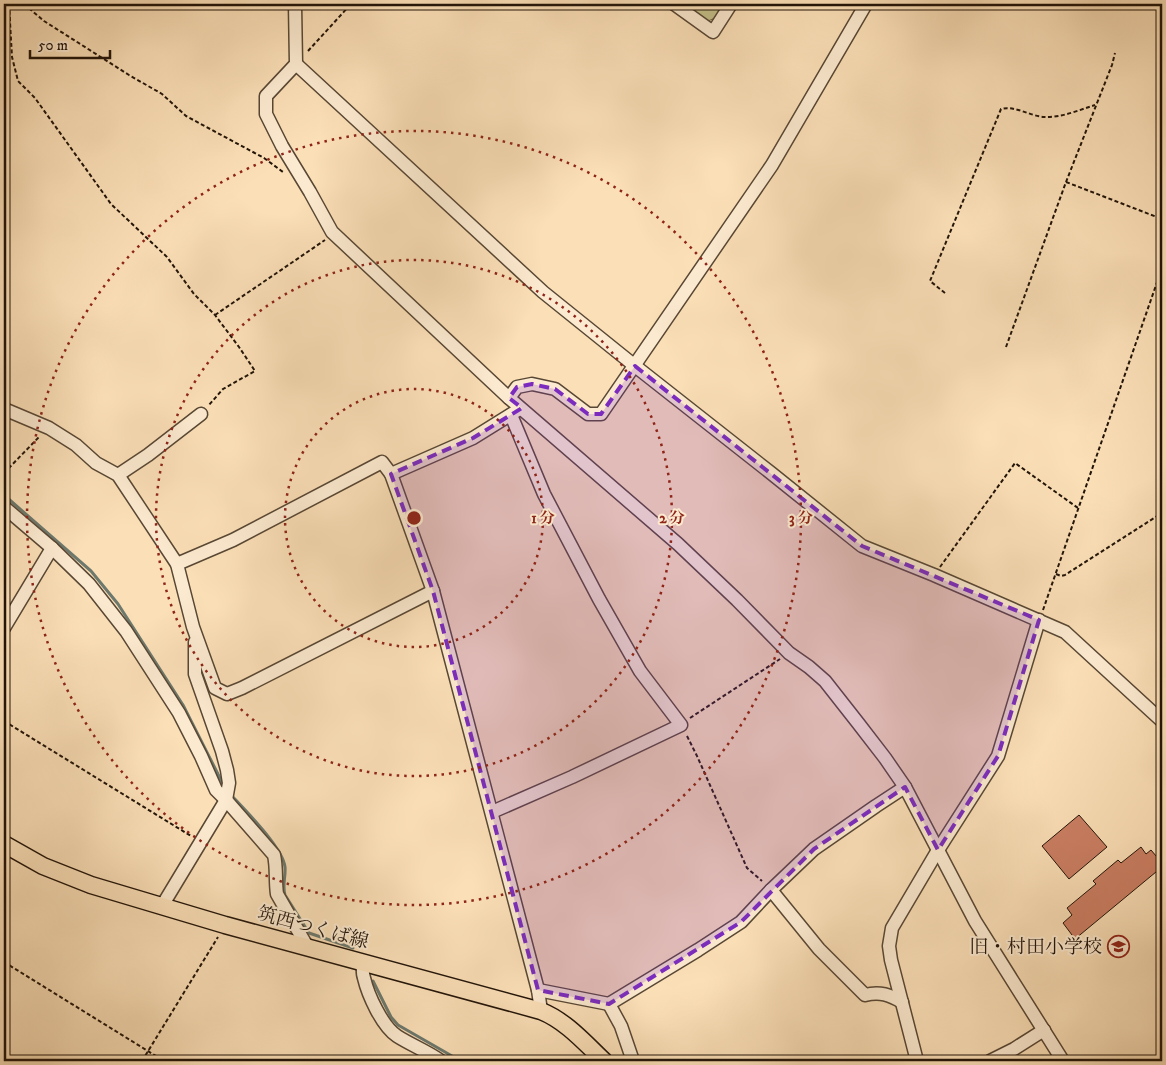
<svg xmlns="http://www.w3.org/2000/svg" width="1166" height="1065" font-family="'IM FELL DW Pica','Noto Serif JP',serif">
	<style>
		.green { fill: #c4c08a; stroke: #736a4a }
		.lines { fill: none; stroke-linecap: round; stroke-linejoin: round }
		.stream { stroke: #6d796d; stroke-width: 3 }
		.building { fill: #cb7f64; stroke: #221409 }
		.minor-casing { stroke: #584734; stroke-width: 15 }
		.major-casing { stroke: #221409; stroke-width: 19 }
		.path { stroke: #221409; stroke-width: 2; stroke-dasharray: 4 2.5; stroke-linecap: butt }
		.minor { stroke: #fcead0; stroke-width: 12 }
		.major { stroke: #fbdfb7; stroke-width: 16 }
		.marked { fill: #7b2cbf; fill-opacity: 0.2; stroke: #7b2cbf; stroke-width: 4; stroke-dasharray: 10 6; stroke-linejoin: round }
		.ring { fill: none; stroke: #8f2418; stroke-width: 2.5; stroke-dasharray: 2.5 5 }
		.labels { text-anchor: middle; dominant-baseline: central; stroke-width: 4; stroke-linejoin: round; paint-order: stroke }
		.street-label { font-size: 19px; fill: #221409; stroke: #fcead0 }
		.poi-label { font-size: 19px; fill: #221409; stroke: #fcead0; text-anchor: end }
		.centre { fill: #8f2418; stroke: #fcead0; stroke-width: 2.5 }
		.ring-label { font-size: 15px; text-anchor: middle; font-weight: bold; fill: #8f2418; stroke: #fcead0; stroke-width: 4; stroke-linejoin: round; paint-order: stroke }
	</style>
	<rect width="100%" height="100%" fill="#fbdfb7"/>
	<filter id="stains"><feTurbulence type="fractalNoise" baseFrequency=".004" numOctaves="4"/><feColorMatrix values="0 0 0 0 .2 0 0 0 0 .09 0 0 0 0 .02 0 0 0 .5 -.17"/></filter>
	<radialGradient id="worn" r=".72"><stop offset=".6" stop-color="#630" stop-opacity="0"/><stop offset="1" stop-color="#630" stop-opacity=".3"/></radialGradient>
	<polygon class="green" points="685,4 724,4 715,18 708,21"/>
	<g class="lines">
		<g class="stream">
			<polyline points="4,495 91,571 118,604 183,705 224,786"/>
			<path d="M231 795C245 810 283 848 285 867 286 876 282 885 285 895L309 933 353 948"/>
			<polyline points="373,981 391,1017 398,1025 452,1056 455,1061"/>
		</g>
	</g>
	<g class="building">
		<polygon points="1079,815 1107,847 1069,879 1042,846"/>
		<polygon points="1141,847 1146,854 1151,850 1162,863 1162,867 1075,939 1063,923 1072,915 1067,908 1096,884 1093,881 1118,860 1121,863"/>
	</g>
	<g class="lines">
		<defs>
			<g id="minor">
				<polyline points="295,4 296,64 266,96 266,114 282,146 310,192 332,232 509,398 678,544 737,600 789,653 809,667 825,681 858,723 885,758 905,787 975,921 1063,1061"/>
				<polyline points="674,4 713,32 731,4"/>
				<polyline points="296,64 543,292 635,366 771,473 862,546 934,575 1065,632 1162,721"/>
				<polyline points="509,398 517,387 532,384 555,389 588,414 601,414 772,165 866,4"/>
				<polyline points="4,409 49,428 76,445 96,463 118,475 177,564 193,627 215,688 227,694 242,688 433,591"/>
				<polyline points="391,474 473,438 518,410"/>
				<polyline points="118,475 148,455 201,414"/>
				<path d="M4 507 52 548 89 584 126 631 179 713 201 756 216 790 226 800 274 855C277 868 275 881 277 894L308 948"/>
				<polyline points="177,564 233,540 382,462 391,474 433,591 538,990 541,1011"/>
				<polyline points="4,628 52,548"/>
				<polyline points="492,812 572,777 681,725 640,671 599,599 544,494 511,415"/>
				<path d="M771 890 819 949 865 995C880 991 890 995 902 1002"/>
				<polyline points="162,906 226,800 229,783 227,770 222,751 195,674 195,642"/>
				<path d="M363 962C363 968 362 973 364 978 368 995 382 1026 397 1036 411 1045 427 1051 441 1061"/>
				<polyline points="538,990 609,1004 698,950 741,922 771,890 814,849 876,806 905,787"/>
				<polyline points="609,1004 621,1026 633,1061"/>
				<polyline points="917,1061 891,960 889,946 892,928 938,850 998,756 1039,620"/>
				<polyline points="990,1061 1014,1049 1044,1030"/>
			</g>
			<path id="major" d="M4 844 43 866 91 885 225 925 541 1011C566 1021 585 1043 604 1061"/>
		</defs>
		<use href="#minor" class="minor-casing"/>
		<use href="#major" class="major-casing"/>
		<g class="path">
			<polyline points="9,4 12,57 18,81 35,98 111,204 167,257 194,294 215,315 239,347 255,371 223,389 209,405"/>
			<polyline points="24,4 44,21 129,75 162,94 186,116 264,158 283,172"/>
			<polyline points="308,51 351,4"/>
			<polyline points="1066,182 1162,219"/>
			<path d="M945 293 930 281 1001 109C1014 105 1030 116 1044 117 1061 118 1079 110 1095 105"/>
			<polyline points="215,315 325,240"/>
			<polyline points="1006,347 1066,182 1112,65 1115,53"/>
			<polyline points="4,473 39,437"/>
			<polyline points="940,567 1015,463 1078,508"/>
			<polyline points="1056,574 1061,576 1065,575 1162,513"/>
			<polyline points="1043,610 1162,268"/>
			<polyline points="690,718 780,659"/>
			<polyline points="4,721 191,836"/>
			<polyline points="687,736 697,756 747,868 762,881"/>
			<polyline points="4,962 164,1061"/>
			<polyline points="142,1061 218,937"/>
		</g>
		<use href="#minor" class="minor"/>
		<use href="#major" class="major"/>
	</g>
	<path class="marked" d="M635 366 862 546 1039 620 998 756 938 850 905 787 814 849 741 922 609 1004 538 990 433 591 391 474 473 438 522 408 509 398 517 387 532 384 555 389 588 414H601Z"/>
	<g class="ring">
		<circle cx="414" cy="518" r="129"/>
		<circle cx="414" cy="518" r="258"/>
		<circle cx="414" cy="518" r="387"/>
	</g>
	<defs>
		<symbol id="school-ring" viewBox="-11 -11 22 22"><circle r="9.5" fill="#fcead0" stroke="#8f2418" stroke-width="1.5"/><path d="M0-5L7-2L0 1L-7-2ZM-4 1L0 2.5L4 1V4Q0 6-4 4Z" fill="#8f2418"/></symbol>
	</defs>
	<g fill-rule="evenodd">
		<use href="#school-ring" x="1106" y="934" width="25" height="25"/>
	</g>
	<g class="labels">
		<g class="street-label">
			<text transform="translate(313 928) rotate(15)">筑西つくば線</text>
		</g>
		<g class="poi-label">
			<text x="1102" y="947">旧・村田小学校</text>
		</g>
	</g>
	<circle cx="414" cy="518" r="8" class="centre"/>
	<g class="ring-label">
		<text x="543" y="523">1 分</text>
		<text x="672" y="523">2 分</text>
		<text x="801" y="523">3 分</text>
	</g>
	<rect width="1166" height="1065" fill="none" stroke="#fbdfb7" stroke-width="20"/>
	<rect x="5" y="5" width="1156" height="1055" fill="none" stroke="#221409" stroke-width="2.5"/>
	<rect x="10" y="10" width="1146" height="1045" fill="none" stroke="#221409"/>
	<path d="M30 50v8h80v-8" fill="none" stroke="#221409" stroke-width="2.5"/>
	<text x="38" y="50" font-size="15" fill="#221409" stroke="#fcead0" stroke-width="4" paint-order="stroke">50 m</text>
	<rect width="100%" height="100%" filter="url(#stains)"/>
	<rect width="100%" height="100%" fill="url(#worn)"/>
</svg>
